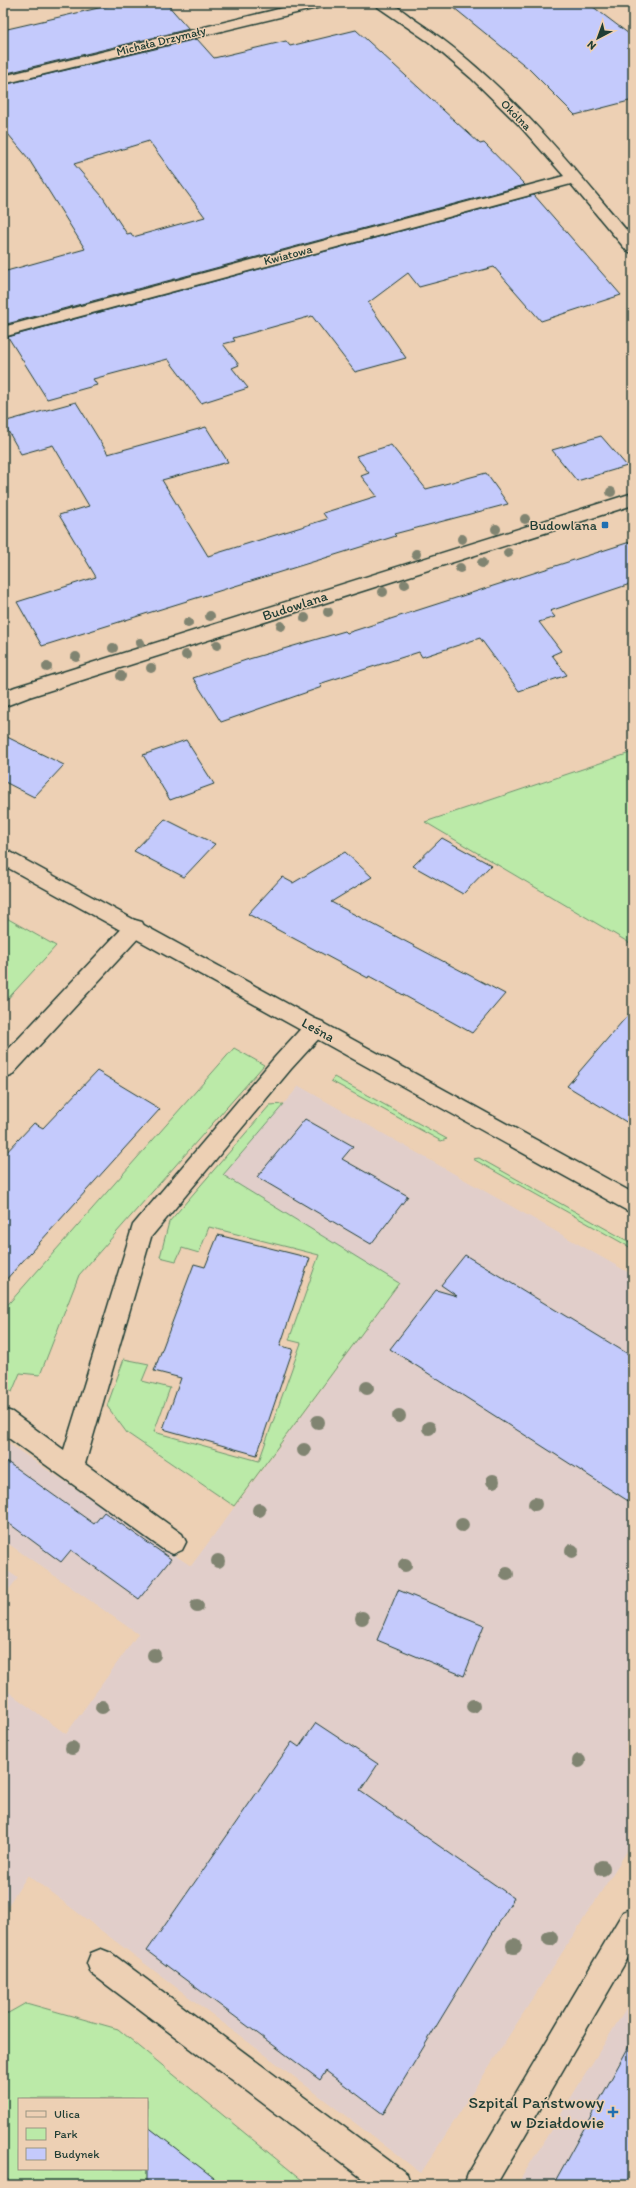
<svg xmlns="http://www.w3.org/2000/svg" width="636" height="2188" font-family="Itim,sans-serif">
	<style>
		.built { fill: #e1ceca }
		.green { fill: #bbeaa8; stroke: #6d946e; fill-rule: evenodd }
		.building { fill: #c4cafc; stroke: #1f3d34; fill-rule: evenodd }
		.lines { fill: none; stroke-linecap: round; stroke-linejoin: round }
		.service-casing { stroke: #1f3d34; stroke-width: 3 }
		.minor-casing { stroke: #1f3d34; stroke-width: 3 }
		.tertiary-casing { stroke: #1f3d34; stroke-width: 3 }
		.service { fill: #edd0b4; fill-rule: evenodd }
		.minor { fill: #edd0b4; fill-rule: evenodd }
		.tertiary { fill: #edd0b4; fill-rule: evenodd }
		.tree { fill: #808471 }
		.poi-dot { fill: #1f6fb2; stroke: #edd0b4; stroke-width: 1.5 }
		.labels { text-anchor: middle; dominant-baseline: central; stroke-width: 3; stroke-linejoin: round; paint-order: stroke }
		.far-street-label { font-size: 12px; fill: #1f3d34; stroke: #edd0b4 }
		.poi-label { font-size: 14px; fill: #1f3d34; stroke: #edd0b4; text-anchor: end }
		.street-label { font-size: 14px; fill: #1f3d34; stroke: #edd0b4 }
		.near-poi-label { font-size: 17px; fill: #1f3d34; stroke: #edd0b4; text-anchor: end }
	</style>
	<rect width="100%" height="100%" fill="#edd0b4"/>
	<filter id="ink" filterUnits="userSpaceOnUse"><feTurbulence type="fractalNoise" baseFrequency=".025" numOctaves="2"/><feDisplacementMap in="SourceGraphic" scale="8" xChannelSelector="R" yChannelSelector="G"/><feConvolveMatrix kernelMatrix="1 2 1 2 8 2 1 2 1" color-interpolation-filters="sRGB"/></filter>
	<g filter="url(#ink)">
		<g class="built">
			<polygon points="299,1086 633,1275 633,1842 421,2173 28,1875 3,1913 3,1688 66,1734 138,1634 3,1540 3,1440 191,1566 399,1284 223,1175"/>
			<polygon points="3,1568 18,1578 3,1597"/>
			<polygon points="633,1997 633,2185 517,2185 528,2167"/>
		</g>
		<g class="green">
			<polygon points="633,752 633,945 425,822"/>
			<polygon points="3,916 56,946 3,1004"/>
			<polygon points="234,1048 264,1065 79,1275 40,1375 20,1373 12,1392 3,1388 3,1310"/>
			<polygon points="334,1077 447,1139 441,1141 331,1081"/>
			<polygon points="284,1104 223,1175 399,1283 234,1506 127,1433 107,1406 124,1359 149,1364 142,1381 170,1388 154,1432 259,1461 301,1343 289,1340 319,1255 209,1227 199,1253 182,1248 176,1261 160,1257 169,1222 270,1105"/>
			<polygon points="479,1158 633,1244 633,1249 473,1159"/>
			<path d="M26 2003 118 2029 308 2185H3V2016ZM19 2099H147V2169H19Z"/>
		</g>
		<g class="building">
			<polygon points="120,3 166,3 189,29 3,74 3,30"/>
			<polygon points="448,3 588,3 633,37 633,100 575,115 528,68"/>
			<path d="M356 30 480 144 484 143 525 185 3 325V272L85 249 28 158 3 128V85L197 39 214 58 286 41 290 46ZM149 141 205 217 133 237 131 233 127 234 102 196 74 164Z"/>
			<polygon points="534,195 621,295 541,321 494,267 419,287 408,273 368,303 406,358 355,372 312,316 233,338 235,341 223,344 239,365 232,368 248,388 201,403 168,359 93,379 97,385 47,399 8,337"/>
			<polygon points="76,402 108,454 206,427 228,462 162,480 208,556 327,519 323,513 377,496 361,476 369,473 356,456 391,445 426,489 486,473 508,504 394,534 396,536 42,646 17,602 96,577 59,515 89,506 53,445 21,454 3,422"/>
			<polygon points="601,436 627,466 577,481 552,450"/>
			<polygon points="633,541 633,583 550,611 555,617 539,622 561,651 552,655 567,675 519,691 480,638 422,657 419,652 319,684 322,687 221,722 193,678 249,659 345,631 347,633"/>
			<polygon points="3,735 64,765 34,797 3,781"/>
			<polygon points="186,740 214,784 170,800 143,755"/>
			<polygon points="165,819 215,844 184,877 134,851"/>
			<polygon points="442,838 491,865 463,894 413,866"/>
			<polygon points="345,852 372,877 331,902 505,994 472,1033 369,976 368,978 248,914 282,877 293,883"/>
			<polygon points="633,1009 633,1126 567,1086"/>
			<polygon points="97,1071 160,1109 3,1283 3,1156 34,1123 43,1128"/>
			<polygon points="305,1119 353,1146 342,1159 408,1196 371,1244 257,1177"/>
			<polygon points="218,1235 310,1258 280,1346 293,1349 257,1455 163,1429 181,1378 154,1371 194,1264 205,1267"/>
			<polygon points="465,1255 633,1357 633,1504 390,1349 436,1290 457,1296 441,1285"/>
			<polygon points="3,1459 94,1524 104,1512 171,1559 139,1599 71,1550 61,1562 3,1519"/>
			<polygon points="398,1590 484,1625 464,1676 377,1640"/>
			<polygon points="316,1723 378,1764 360,1791 514,1898 383,2114 326,2071 320,2080 147,1951 292,1742 299,1747"/>
			<polygon points="633,2039 633,2185 553,2185"/>
			<polygon points="147,2126 223,2185 147,2185"/>
		</g>
		<g class="lines">
			<defs>
				<g id="service">
					<polygon points="135,920 142,922 145,928 142,934 11,1076 3,1079 3,1055 128,922"/>
					<polygon points="315,1019 323,1022 326,1028 323,1034 291,1069 151,1237 85,1464 182,1534 186,1542 182,1550 173,1554 164,1550 3,1434 3,1409 12,1412 64,1450 133,1225 275,1057 307,1022"/>
					<polygon points="633,1908 633,1949 496,2185 464,2185 468,2174 623,1912"/>
					<polygon points="101,1949 111,1953 407,2174 411,2185 371,2185 91,1973 87,1963 91,1953"/>
				</g>
				<g id="minor">
					<polygon points="303,3 327,3 325,6 3,84 3,76"/>
					<path d="M372 3C377 3 382 2 387 3 396 4 408 15 415 20 502 77 567 160 633 238V253L627 251 571 184 3 337V327L564 176 519 125 471 78 429 42Z"/>
					<polygon points="633,493 633,505 29,697 3,707 3,692 15,687"/>
				</g>
				<polygon id="tertiary" points="3,848 633,1193 633,1214 3,865"/>
			</defs>
			<use href="#service" class="service-casing"/>
			<use href="#minor" class="minor-casing"/>
			<use href="#tertiary" class="tertiary-casing"/>
			<use href="#service" class="service"/>
			<use href="#minor" class="minor"/>
			<use href="#tertiary" class="tertiary"/>
		</g>
		<g class="tree">
			<circle cx="611" cy="492" r="5"/>
			<circle cx="525" cy="519" r="5"/>
			<circle cx="496" cy="529" r="5"/>
			<circle cx="462" cy="539" r="5"/>
			<circle cx="508" cy="553" r="5"/>
			<circle cx="416" cy="554" r="5"/>
			<circle cx="482" cy="563" r="5"/>
			<circle cx="460" cy="568" r="5"/>
			<circle cx="405" cy="584" r="5"/>
			<circle cx="383" cy="592" r="5"/>
			<circle cx="328" cy="612" r="5"/>
			<circle cx="210" cy="616" r="5"/>
			<circle cx="305" cy="618" r="5"/>
			<circle cx="188" cy="623" r="5"/>
			<circle cx="281" cy="626" r="5"/>
			<circle cx="140" cy="643" r="5"/>
			<circle cx="217" cy="645" r="5"/>
			<circle cx="113" cy="648" r="5"/>
			<circle cx="186" cy="655" r="5"/>
			<circle cx="76" cy="657" r="5"/>
			<circle cx="47" cy="667" r="5"/>
			<circle cx="151" cy="668" r="5"/>
			<circle cx="121" cy="676" r="5"/>
			<circle cx="367" cy="1388" r="7"/>
			<circle cx="399" cy="1416" r="7"/>
			<circle cx="318" cy="1422" r="7"/>
			<circle cx="429" cy="1428" r="7"/>
			<circle cx="304" cy="1450" r="7"/>
			<circle cx="493" cy="1481" r="7"/>
			<circle cx="535" cy="1504" r="7"/>
			<circle cx="259" cy="1510" r="7"/>
			<circle cx="462" cy="1525" r="7"/>
			<circle cx="572" cy="1551" r="7"/>
			<circle cx="218" cy="1561" r="7"/>
			<circle cx="405" cy="1565" r="7"/>
			<circle cx="507" cy="1574" r="7"/>
			<circle cx="197" cy="1606" r="7"/>
			<circle cx="362" cy="1618" r="7"/>
			<circle cx="154" cy="1655" r="7"/>
			<circle cx="473" cy="1706" r="7"/>
			<circle cx="102" cy="1707" r="7"/>
			<circle cx="72" cy="1748" r="7"/>
			<circle cx="579" cy="1761" r="7"/>
			<circle cx="602" cy="1868" r="8"/>
			<circle cx="550" cy="1938" r="8"/>
			<circle cx="514" cy="1946" r="8"/>
		</g>
	</g>
	<g class="poi-dot">
		<rect x="601" y="521" width="8" height="8" rx="2"/>
		<path d="M611 2106h4v4h4v4h-4v4h-4v-4h-4v-4h4z"/>
	</g>
	<g class="labels">
		<g class="far-street-label">
			<text transform="translate(161 41) rotate(-14)">Michała Drzymały</text>
			<text transform="translate(516 115) rotate(45)">Okólna</text>
			<text transform="translate(288 255) rotate(-15)">Kwiatowa</text>
		</g>
		<g class="poi-label">
			<text x="597" y="525">Budowlana</text>
		</g>
		<g class="street-label">
			<text transform="translate(295 606) rotate(-18)">Budowlana</text>
			<text transform="translate(318 1030) rotate(29)">Leśna</text>
		</g>
		<g class="near-poi-label">
			<text x="604" y="2102">Szpital Państwowy<tspan x="604" dy="20">w Działdowie</tspan></text>
		</g>
	</g>
	<rect width="636" height="2188" fill="none" stroke="#edd0b4" stroke-width="16"/>
	<rect x="8" y="8" width="620" height="2172" fill="none" stroke="#1f3d34" stroke-width="1.5" filter="url(#ink)"/>
	<rect x="18" y="2098" width="130" height="72" fill="#edd0b4" stroke="#9b9581"/>
	<rect x="26" y="2111" width="20" height="6" fill="#edd0b4" stroke="#9b9581"/>
	<text x="54" y="2118" font-size="12" fill="#1f3d34">Ulica</text>
	<rect x="26" y="2128" width="20" height="12" fill="#bbeaa8" stroke="#9b9581"/>
	<text x="54" y="2138" font-size="12" fill="#1f3d34">Park</text>
	<rect x="26" y="2148" width="20" height="12" fill="#c4cafc" stroke="#9b9581"/>
	<text x="54" y="2158" font-size="12" fill="#1f3d34">Budynek</text>
	<g transform="translate(598 38) rotate(221)" stroke="#edd0b4" stroke-width="3" paint-order="stroke">
	<path d="M0-3L7 15L0 10L-7 15Z" fill="#1f3d34"/>
	<text y="-6" font-size="11" font-weight="bold" text-anchor="middle" fill="#1f3d34">N</text>
	</g>
</svg>
